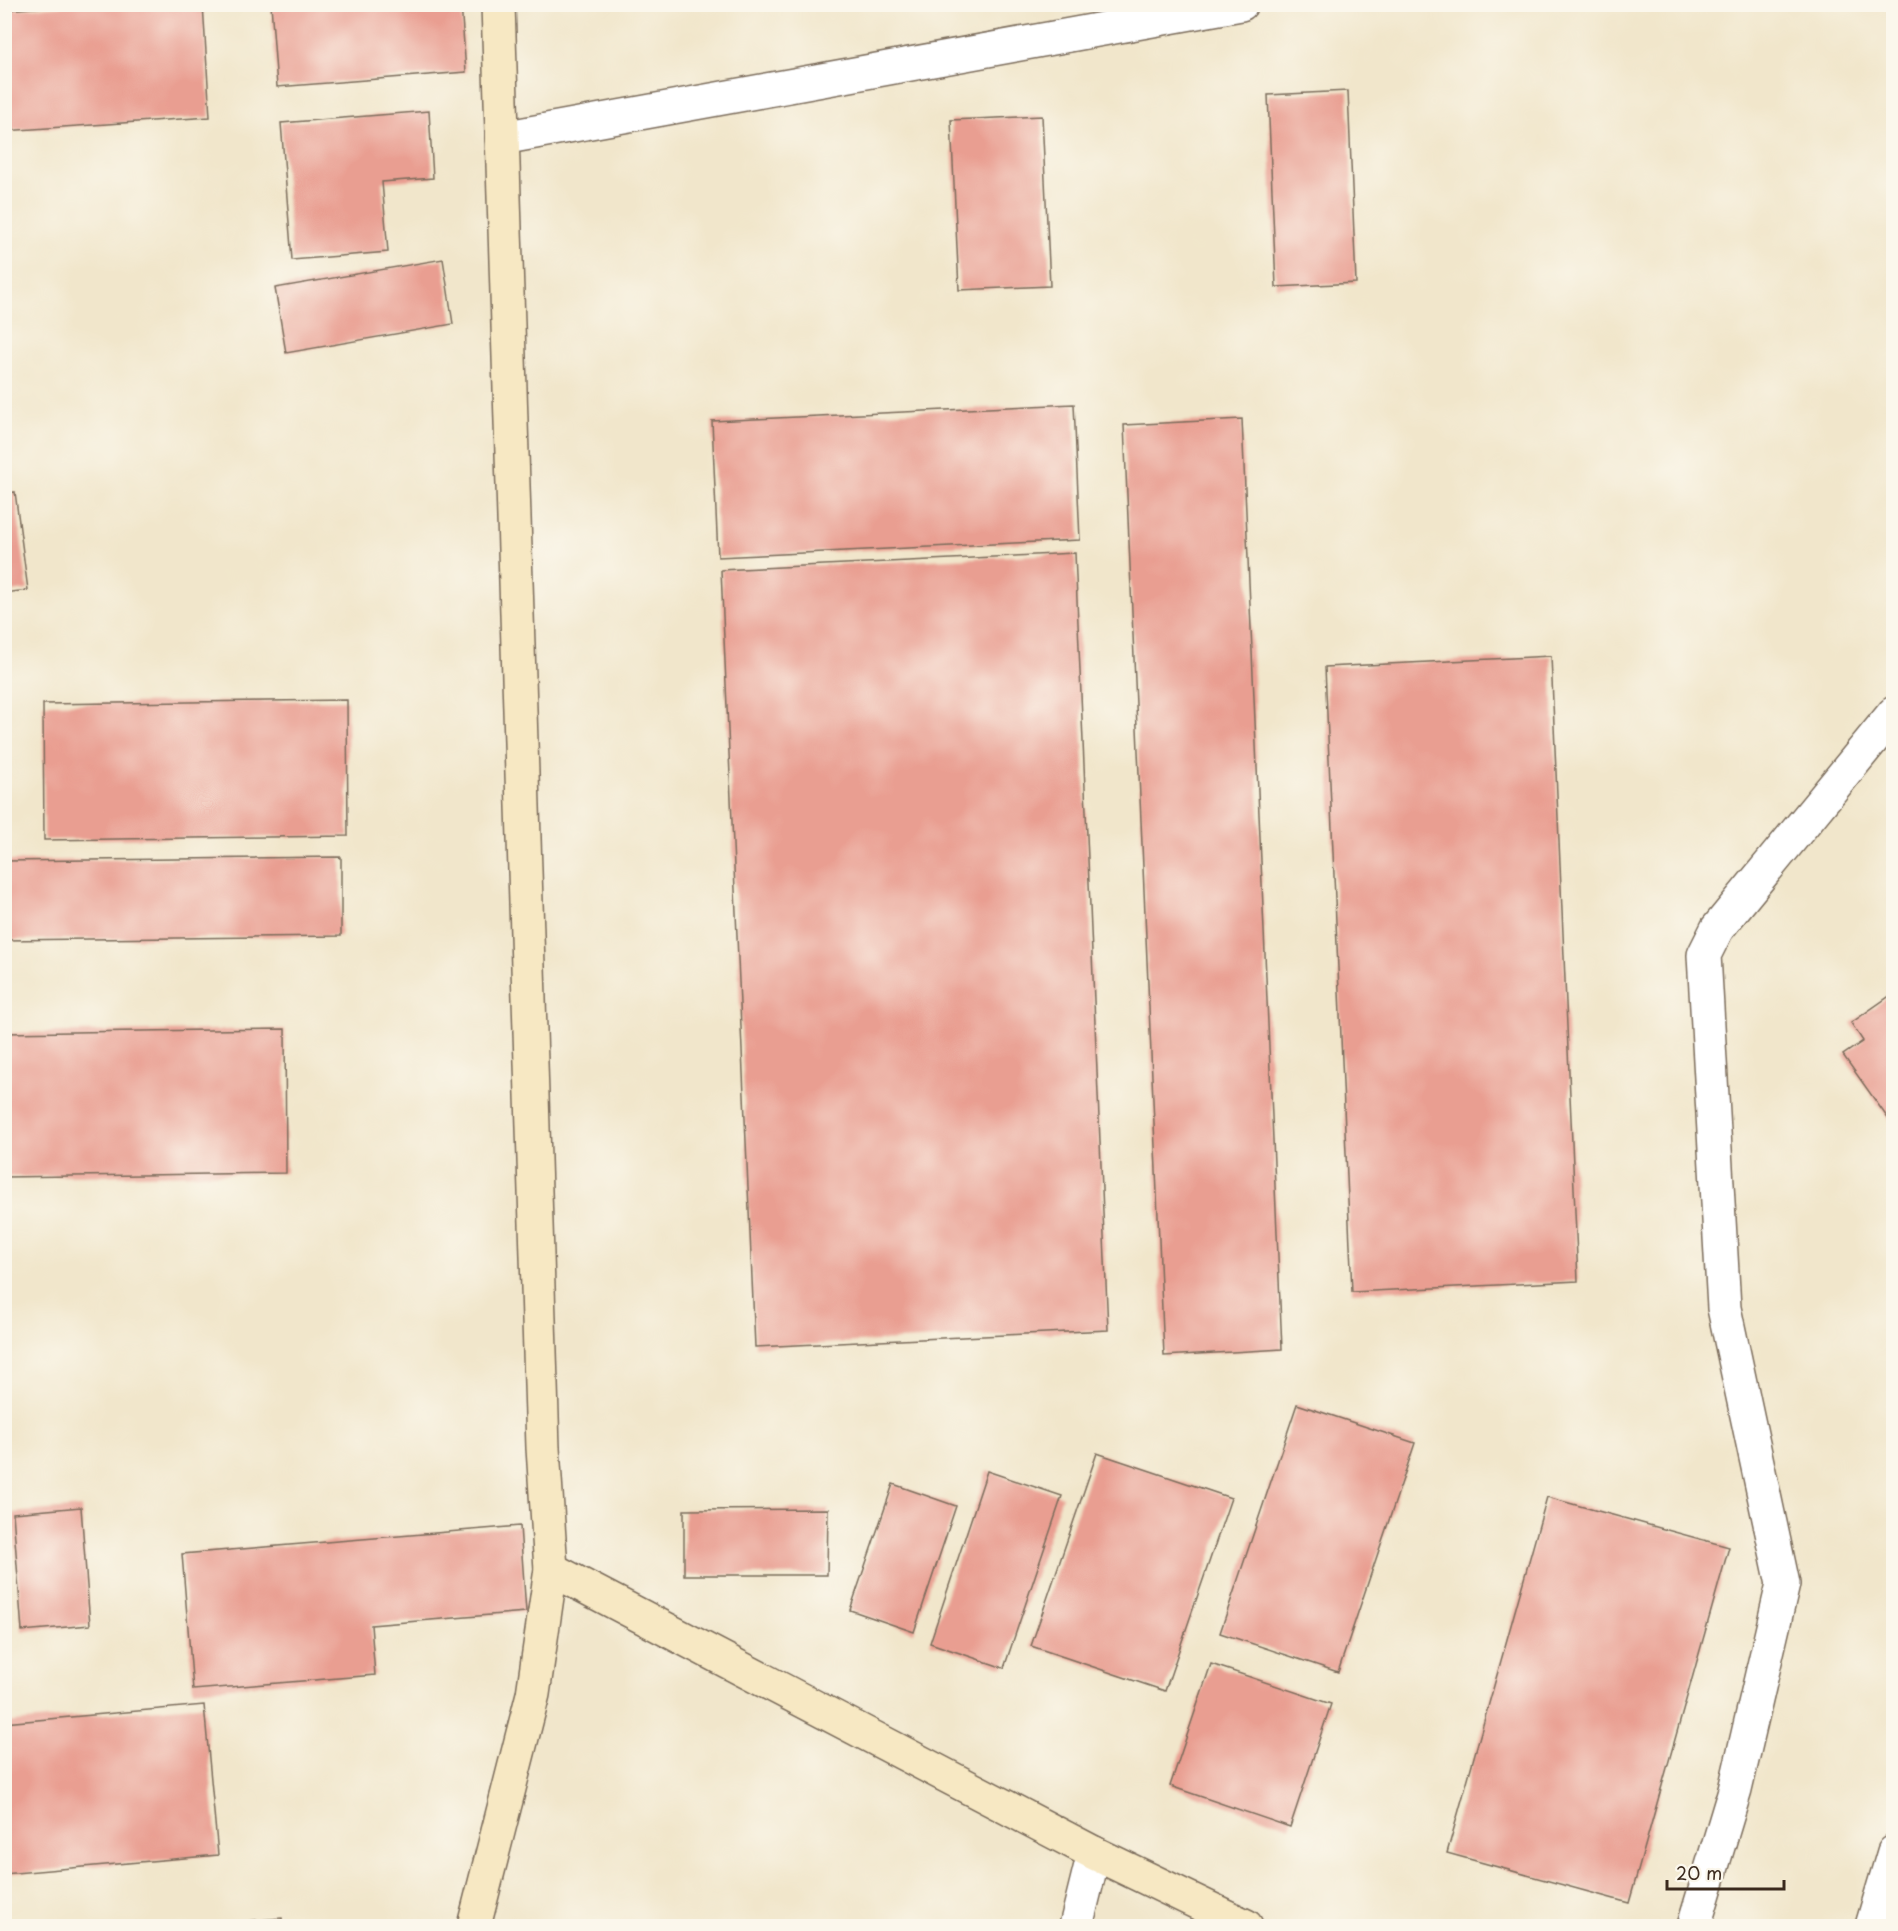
<svg xmlns="http://www.w3.org/2000/svg" width="1898" height="1931" font-family="'Playpen Sans',sans-serif">
	<style>
		.building { fill: #e99e91 }
		.lines { fill: none; stroke-linecap: round; stroke-linejoin: round }
		.street-casing { stroke: #7b6c5b; stroke-width: 36 }
		.secondary-casing { stroke: #7b6c5b; stroke-width: 36 }
		.street { stroke: #fff; stroke-width: 33 }
		.secondary { stroke: #f7e8c3; stroke-width: 33 }
	</style>
	<rect width="100%" height="100%" fill="#fbf7ec"/>
	<filter id="ink" filterUnits="userSpaceOnUse"><feTurbulence type="fractalNoise" baseFrequency=".0167" numOctaves="2"/><feDisplacementMap in="SourceGraphic" scale="12" xChannelSelector="R" yChannelSelector="G"/><feConvolveMatrix kernelMatrix="1 2 1 2 8 2 1 2 1" color-interpolation-filters="sRGB"/></filter>
	<filter id="wash" filterUnits="userSpaceOnUse"><feTurbulence type="fractalNoise" baseFrequency=".008" numOctaves="4" result="noise"/><feDisplacementMap in="SourceGraphic" scale="24" xChannelSelector="R" yChannelSelector="G"/><feGaussianBlur stdDeviation="1.35" result="paint"/><feColorMatrix in="noise" values="0 0 0 0 0 0 0 0 0 0 0 0 0 0 0 0 0 1.4 0 .05"/><feComposite in="paint" operator="in"/></filter>
	<g filter="url(#wash)">
		<rect width="100%" height="100%" fill="#f1e6cb"/>
		<g id="blocks">
			<g class="building">
				<polygon points="88,4 203,4 210,117 4,131 4,10"/>
				<polygon points="271,4 461,4 466,72 277,87"/>
				<polygon points="1348,91 1356,283 1276,287 1268,95"/>
				<polygon points="429,111 433,178 382,182 388,252 292,260 281,123"/>
				<polygon points="1042,116 1050,286 959,290 951,120"/>
				<polygon points="443,259 453,324 286,353 275,288"/>
				<polygon points="1074,404 1080,540 718,557 712,421"/>
				<polygon points="1242,419 1282,1349 1164,1356 1124,425"/>
				<polygon points="15,492 28,590 4,593 4,494"/>
				<polygon points="1075,553 1108,1330 755,1347 721,570"/>
				<polygon points="1551,656 1578,1281 1352,1292 1325,667"/>
				<polygon points="347,700 348,836 44,840 43,704"/>
				<polygon points="341,857 341,936 4,940 4,861"/>
				<polygon points="1894,993 1894,1127 1843,1055 1863,1041 1851,1023"/>
				<polygon points="285,1029 286,1173 4,1177 4,1033"/>
				<polygon points="1297,1404 1415,1443 1338,1672 1220,1633"/>
				<polygon points="1097,1453 1231,1498 1165,1691 1031,1646"/>
				<polygon points="987,1471 1062,1496 1004,1668 930,1643"/>
				<polygon points="893,1484 956,1506 914,1632 850,1610"/>
				<polygon points="1547,1497 1729,1547 1629,1903 1447,1853"/>
				<polygon points="81,1507 90,1625 22,1631 13,1513"/>
				<polygon points="828,1509 827,1575 684,1575 684,1510"/>
				<polygon points="520,1526 526,1612 371,1625 375,1675 193,1690 182,1554"/>
				<polygon points="1211,1664 1331,1704 1290,1827 1170,1786"/>
				<polygon points="204,1705 218,1855 4,1874 4,1723"/>
				<polygon points="282,1918 283,1926 198,1926 198,1925"/>
			</g>
		</g>
	</g>
	<g filter="url(#ink)">
		<use href="#blocks" fill-opacity="0" stroke="#7b6c5b" stroke-width="1.5"/>
		<g class="lines">
			<defs>
				<g id="street">
					<polyline points="502,138 1241,4"/>
					<polyline points="1076,1926 1094,1853"/>
					<polyline points="1694,1926 1735,1790 1783,1584 1724,1308 1704,955 1717,929 1894,713"/>
					<polyline points="1872,1926 1894,1852"/>
				</g>
				<g id="secondary">
					<polyline points="551,1569 1094,1853 1246,1926"/>
					<polyline points="474,1926 533,1694 551,1569 543,1448 498,4"/>
				</g>
			</defs>
			<use href="#street" class="street-casing"/>
			<use href="#secondary" class="secondary-casing"/>
			<use href="#street" class="street"/>
			<use href="#secondary" class="secondary"/>
		</g>
	</g>
	<rect width="1898" height="1931" fill="none" stroke="#fbf7ec" stroke-width="24"/>
	<path d="M1667 1880v9h117v-9" fill="none" stroke="#3b2a1e" stroke-width="3"/>
	<text x="1676" y="1880" font-size="18" fill="#3b2a1e" stroke="#fbf7ec" stroke-width="4.5" paint-order="stroke">20 m</text>
</svg>
